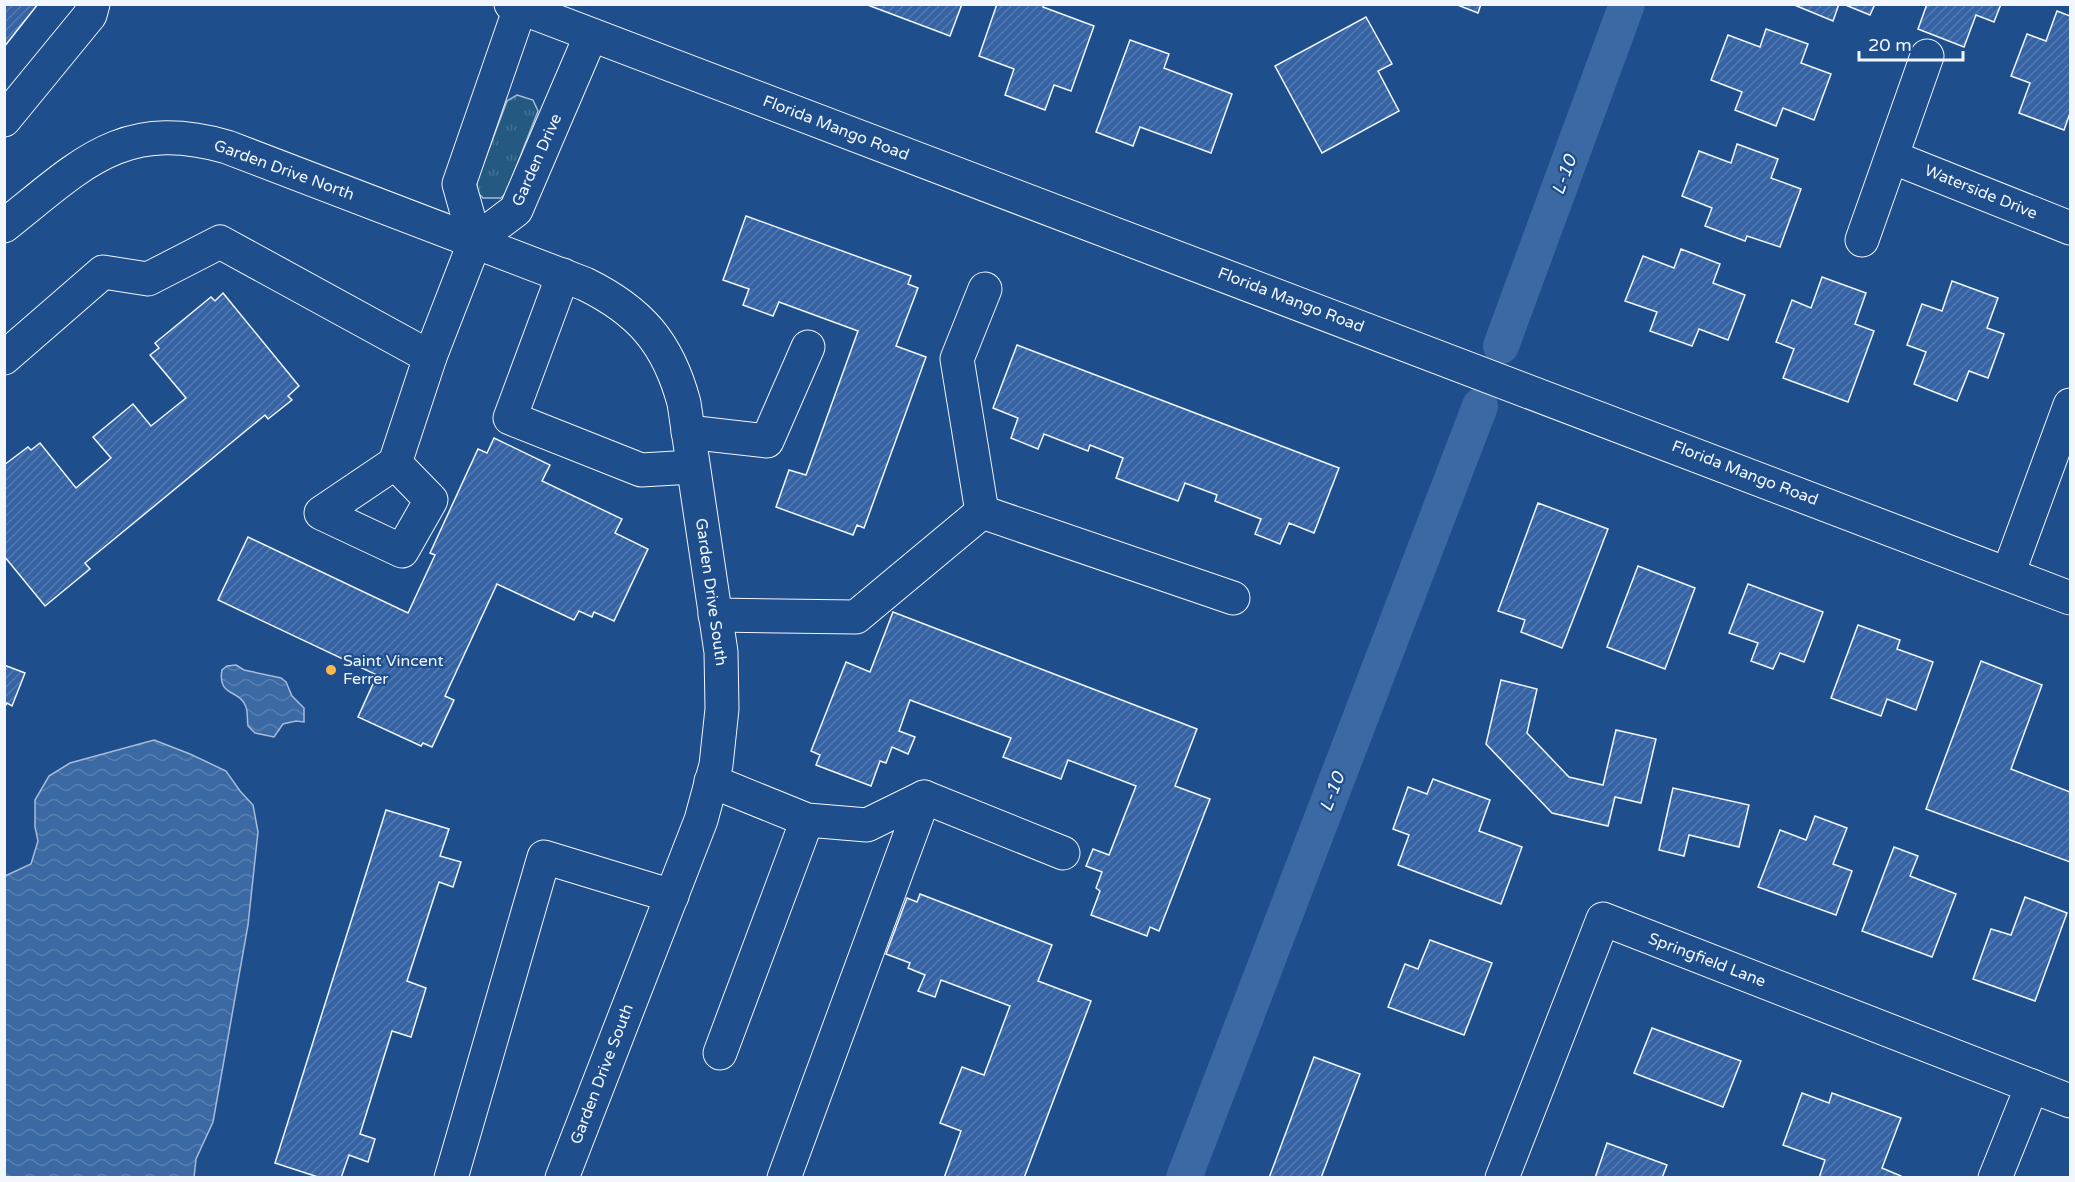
<svg xmlns="http://www.w3.org/2000/svg" width="2075" height="1182" font-family="'Varela Round',sans-serif">
	<style>
		.grass { fill: url(#grass-tufts); stroke: #a8bbd7; stroke-width: 1.5 }
		.water { fill: url(#water-waves); stroke: #a8bbd7; stroke-width: 1.5 }
		.lines { fill: none; stroke-linecap: round; stroke-linejoin: round }
		.canal { stroke: #3b69a3; stroke-width: 36 }
		.building { fill: url(#building-hatch); stroke: #f2f6ff; stroke-width: 1.5 }
		.minor-casing { stroke: #f2f6ff; stroke-width: 35 }
		.minor { stroke: #1f4e8c; stroke-width: 33 }
		.poi-dot { fill: #ffb74d; stroke: #1f4e8c; stroke-width: 2 }
		.labels { text-anchor: middle; dominant-baseline: central; stroke-width: 4.5; stroke-linejoin: round; paint-order: stroke }
		.street-label { font-size: 16px; fill: #f2f6ff; stroke: #1f4e8c }
		.poi-label { font-size: 16px; fill: #f2f6ff; stroke: #1f4e8c; text-anchor: start }
		.water-label { font-size: 18px; font-style: italic; fill: #f2f6ff; stroke: #1f4e8c }
	</style>
	<defs>
		<pattern id="grass-tufts" width="24" height="20" patternUnits="userSpaceOnUse" patternTransform="scale(1.5)"><rect width="24" height="20" fill="#245a82"/><path d="M3 7l-1-3M5 7V3M7 7l1-3M15 17l-1-3M17 17v-4M19 17l1-3" fill="none" stroke="#447295"/></pattern>
		<pattern id="water-waves" width="16" height="10" patternUnits="userSpaceOnUse" patternTransform="scale(1.5)"><rect width="16" height="10" fill="#3b69a3"/><path d="M0 5q4-4 8 0t8 0" fill="none" stroke="#587fb1"/></pattern>
		<pattern id="building-hatch" width="6" height="6" patternUnits="userSpaceOnUse" patternTransform="scale(1.5)"><rect width="6" height="6" fill="#3563a3"/><path d="M-1 1l2-2M0 6l6-6M5 7l2-2" fill="none" stroke="#537ab1"/></pattern>
	</defs>
	<rect width="100%" height="100%" fill="#1f4e8c"/>
	<polygon class="grass" points="517,95 533,100 538,111 506,193 501,198 483,198 477,192 477,181 507,101"/>
	<g class="water">
		<path d="M236 665 244 670 281 678 286 682 292 696 304 708V722L296 721 283 724 274 737 255 733 248 726C247 720 248 713 246 707 240 689 217 697 222 670L227 666Z"/>
		<polygon points="154,740 190,754 226,771 240,791 253,805 258,832 248,925 213,1122 196,1159 194,1178 5,1177 5,876 31,864 38,841 35,827 35,800 49,776 70,763"/>
	</g>
	<g class="lines">
		<g class="canal">
			<polyline points="1501,346 1627,4"/>
			<polyline points="1184,1178 1480,406"/>
		</g>
	</g>
	<g class="building">
		<polygon points="4,4 38,4 4,47"/>
		<polygon points="865,4 962,4 950,36"/>
		<polygon points="997,4 1044,4 1043,7 1094,26 1071,91 1054,85 1045,110 1005,95 1014,69 979,56"/>
		<polygon points="1455,4 1481,4 1478,13"/>
		<polygon points="1792,4 1839,4 1833,21"/>
		<polygon points="1843,4 1875,4 1870,15"/>
		<polygon points="1927,4 2001,4 1994,22 1976,15 1964,47 1918,29"/>
		<polygon points="2057,11 2070,16 2070,113 2064,130 2019,113 2030,83 2011,76 2027,34 2046,41"/>
		<polygon points="1366,17 1392,64 1378,71 1399,111 1322,153 1275,66"/>
		<polygon points="1766,29 1808,44 1801,63 1831,74 1814,120 1783,108 1776,126 1735,110 1742,92 1711,80 1728,35 1760,47"/>
		<polygon points="1130,40 1169,54 1164,68 1232,94 1211,153 1140,127 1133,146 1096,132"/>
		<polygon points="1737,144 1778,159 1771,178 1801,189 1780,247 1747,236 1745,241 1705,226 1712,208 1682,196 1699,151 1731,163"/>
		<polygon points="746,216 911,276 908,284 918,288 896,346 926,357 864,528 857,525 853,535 776,507 789,470 806,475 858,331 779,302 773,316 743,305 749,289 723,280"/>
		<polygon points="1681,249 1720,264 1713,283 1745,295 1728,340 1699,329 1692,346 1650,331 1657,312 1625,301 1643,256 1674,268"/>
		<polygon points="1822,277 1866,293 1855,324 1874,331 1848,402 1783,378 1794,349 1776,342 1792,300 1811,308"/>
		<polygon points="1952,281 1998,298 1987,328 2004,334 1988,378 1969,371 1957,401 1914,384 1926,352 1907,345 1922,304 1942,311"/>
		<polygon points="223,293 299,386 288,396 292,400 268,419 265,415 85,563 90,569 45,606 4,556 4,465 28,447 31,450 40,443 76,488 111,458 93,437 133,404 151,426 186,398 150,355 159,348 155,343 211,297 215,301"/>
		<polygon points="1017,345 1339,468 1314,533 1289,523 1280,544 1255,534 1261,519 1215,501 1217,495 1185,483 1178,501 1116,478 1123,458 1090,445 1088,451 1044,434 1038,449 1011,438 1018,418 993,408"/>
		<polygon points="494,438 550,465 542,481 622,519 615,533 648,549 614,621 594,612 592,617 579,611 574,620 497,584 445,696 454,700 432,747 423,743 421,746 358,717 377,675 218,600 248,537 408,613 435,555 430,553 478,449 487,453"/>
		<polygon points="1538,503 1608,529 1562,648 1521,632 1525,620 1498,611"/>
		<polygon points="1638,566 1695,588 1665,669 1607,647"/>
		<polygon points="1748,584 1823,612 1804,662 1780,653 1773,669 1751,661 1758,643 1729,633"/>
		<polygon points="893,612 1197,729 1175,786 1210,799 1159,931 1150,927 1147,936 1091,915 1100,891 1096,888 1102,872 1086,866 1093,849 1109,855 1136,786 1068,760 1061,779 1003,757 1011,738 910,700 899,731 915,737 908,754 892,747 886,763 880,761 871,786 816,765 820,755 811,751 846,662 870,672"/>
		<polygon points="1858,625 1900,640 1897,649 1933,662 1916,710 1887,699 1881,716 1831,698"/>
		<polygon points="1981,661 2042,685 2011,769 2070,792 2070,862 1926,809"/>
		<polygon points="4,665 25,673 12,706 7,703 4,708"/>
		<polygon points="1501,680 1537,689 1527,733 1569,777 1603,785 1616,730 1656,739 1641,803 1615,797 1608,826 1552,813 1486,744"/>
		<polygon points="1433,779 1490,800 1479,831 1522,847 1501,904 1398,865 1409,835 1393,829 1408,787 1427,794"/>
		<polygon points="1673,788 1749,805 1739,847 1689,835 1684,856 1659,850"/>
		<polygon points="386,810 449,829 440,856 461,862 453,887 439,882 407,981 426,988 411,1037 392,1031 360,1134 375,1139 368,1162 349,1155 341,1178 321,1178 275,1163"/>
		<polygon points="1815,816 1847,828 1833,864 1852,871 1836,915 1758,887 1780,830 1806,840"/>
		<polygon points="1894,847 1918,856 1910,876 1956,894 1932,957 1862,931"/>
		<polygon points="920,894 1052,945 1038,981 1091,1001 1024,1178 944,1178 961,1131 940,1123 962,1067 984,1075 1010,1006 941,980 935,997 918,991 925,975 908,968 910,963 886,954 907,898 917,902"/>
		<polygon points="2025,897 2067,913 2035,1001 1973,979 1991,929 2011,935"/>
		<polygon points="1430,940 1492,963 1464,1035 1388,1007 1405,964 1418,969"/>
		<polygon points="1652,1028 1741,1061 1723,1107 1634,1073"/>
		<polygon points="1314,1057 1360,1074 1321,1178 1269,1178"/>
		<polygon points="1802,1093 1829,1103 1832,1093 1901,1118 1882,1168 1901,1176 1901,1178 1819,1178 1825,1160 1783,1145"/>
		<polygon points="1607,1143 1667,1165 1662,1178 1595,1178"/>
	</g>
	<g class="lines">
		<defs>
			<g id="minor">
				<polyline points="511,4 2070,598"/>
				<polyline points="4,120 90,15 93,4"/>
				<polyline points="1892,157 2070,228"/>
				<path d="M4 226C81 165 122 117 227 147L585 284C640 311 668 343 684 403L721 652 722 709 716 765 701 820 562 1178"/>
				<polyline points="1862,240 1927,56"/>
				<polyline points="475,241 459,184 520,8"/>
				<polyline points="475,241 516,210 591,35"/>
				<polyline points="563,275 510,418 641,470 693,467"/>
				<polyline points="4,358 103,272 148,279 220,242 430,357"/>
				<polyline points="688,432 767,441 808,347"/>
				<polyline points="395,463 431,500 402,551 321,513 395,463 430,357 475,241"/>
				<polyline points="982,512 957,359 985,289"/>
				<polyline points="2008,574 2070,405"/>
				<polyline points="715,615 856,617 982,512 1233,598"/>
				<polyline points="711,781 807,820 867,825 924,797 1063,853"/>
				<polyline points="720,1053 807,820"/>
				<polyline points="451,1178 544,857 672,896"/>
				<polyline points="784,1178 924,797"/>
				<polyline points="1502,1178 1603,919 2070,1101"/>
				<polyline points="1995,1178 2032,1086"/>
			</g>
		</defs>
		<use href="#minor" class="minor-casing"/>
		<use href="#minor" class="minor"/>
	</g>
	<circle class="poi-dot" cx="331" cy="670" r="6"/>
	<g class="labels">
		<g class="street-label">
			<text transform="translate(836 128) rotate(21)">Florida Mango Road</text>
			<text transform="translate(537 160) rotate(-66)">Garden Drive</text>
			<text transform="translate(284 170) rotate(20)">Garden Drive North</text>
			<text transform="translate(1981 192) rotate(22)">Waterside Drive</text>
			<text transform="translate(1291 300) rotate(21)">Florida Mango Road</text>
			<text transform="translate(1745 473) rotate(21)">Florida Mango Road</text>
			<text transform="translate(711 592) rotate(82)">Garden Drive South</text>
			<text transform="translate(1707 960) rotate(21)">Springfield Lane</text>
			<text transform="translate(602 1074) rotate(-69)">Garden Drive South</text>
		</g>
		<g class="poi-label">
			<text x="343" y="661">Saint Vincent<tspan x="343" dy="18">Ferrer</tspan></text>
		</g>
		<g class="water-label">
			<text transform="translate(1564 175) rotate(-70)">L-10</text>
			<text transform="translate(1332 792) rotate(-69)">L-10</text>
		</g>
	</g>
	<rect width="2075" height="1182" fill="none" stroke="#f2f6ff" stroke-width="12"/>
	<path d="M1859 51v9h104v-9" fill="none" stroke="#f2f6ff" stroke-width="3"/>
	<text x="1868" y="51" font-size="18" fill="#f2f6ff" stroke="#1f4e8c" stroke-width="4.5" paint-order="stroke">20 m</text>
</svg>
